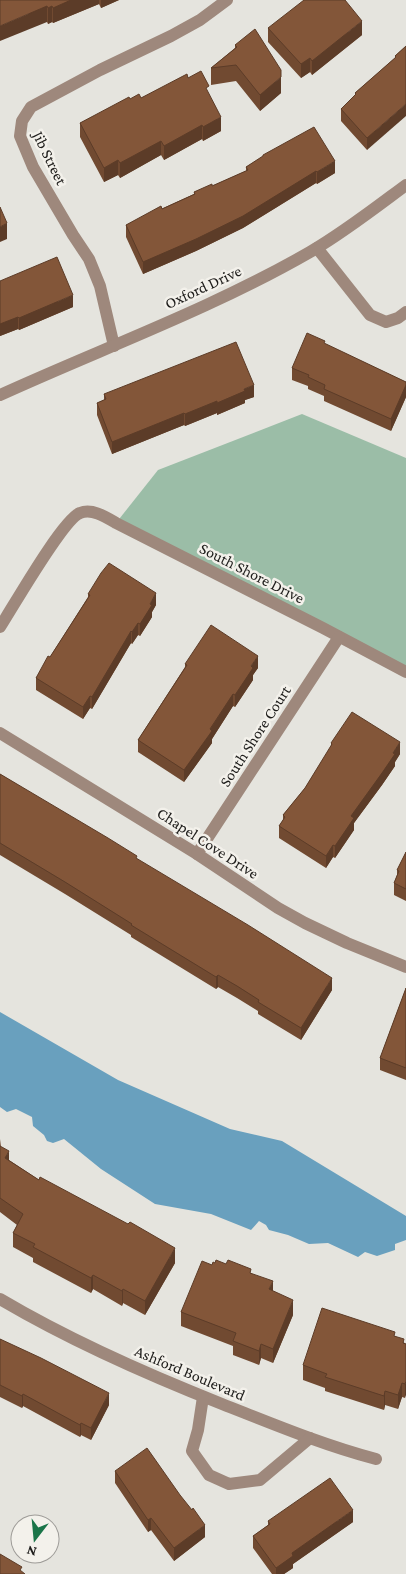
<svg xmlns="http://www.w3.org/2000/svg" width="406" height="1574" font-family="'Crimson Pro',serif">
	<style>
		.green { fill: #9bbda7 }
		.water { fill: #69a0be }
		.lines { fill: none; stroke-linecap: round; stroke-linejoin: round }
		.minor { stroke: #9e887c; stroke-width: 12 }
		.wall { fill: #714a31 }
		.shaded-wall { fill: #5c3c28 }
		.building { fill: #835639; stroke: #5c3c28 }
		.labels { text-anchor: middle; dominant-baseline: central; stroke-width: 5; stroke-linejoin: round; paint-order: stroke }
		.street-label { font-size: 16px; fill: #1e1d1b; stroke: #f3f1eb }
	</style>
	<rect width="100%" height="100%" fill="#e5e4de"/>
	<polygon class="green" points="302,414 406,458 406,672 116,523 158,470"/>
	<polygon class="water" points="0,1012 118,1080 230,1129 282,1141 406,1216 406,1240 395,1244 395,1250 377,1256 365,1252 358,1257 328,1243 309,1244 288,1235 269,1230 266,1225 259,1221 251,1230 211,1214 155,1204 101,1169 64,1139 53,1143 47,1141 44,1135 33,1126 32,1117 16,1109 7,1112 0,1107"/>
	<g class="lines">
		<g class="minor">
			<polyline points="317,248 370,315 386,322 398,318 406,312"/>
			<polyline points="114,346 100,286 89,259 73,235 33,167 20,136 22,121 31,107 100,70 171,36 200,20 227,0"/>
			<path d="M0 395C103 348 211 309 310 252 343 233 375 208 406 185"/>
			<path d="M0 627C13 607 63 519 80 513 92 508 106 517 116 523L323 628 406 672"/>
			<polyline points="0,733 197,854 278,908 305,923 347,943 406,967"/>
			<polyline points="197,854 339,637"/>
			<path d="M0 1299C71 1341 146 1374 222 1404 273 1424 323 1445 376 1459"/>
			<polyline points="203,1397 198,1430 192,1451 209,1475 229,1484 260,1480 310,1438"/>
		</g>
	</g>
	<g class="wall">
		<polygon points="0,0 119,0 101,8 99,4 53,23 52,22 48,24 47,22"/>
		<polygon points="268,28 362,35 312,75 310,72 301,78 268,42"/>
		<polygon points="235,45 281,93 260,111 236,81 211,85 211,68 235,48"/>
		<polygon points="406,46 367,150 341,121 341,109 355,96 355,93 395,58 395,56"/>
		<polygon points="188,78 209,94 221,131 203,141 202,139 164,160 161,155 120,178 118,175 104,182 80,137 80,123 130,99 141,98"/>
		<polygon points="263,155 335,173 317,184 316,183 243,228 196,251 143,274 126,237 126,225 194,194 194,192 212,186 246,171 246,167 263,157"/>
		<polygon points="0,281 73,307 19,330 18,329 0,336"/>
		<polygon points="325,344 406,382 406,397 391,431 324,401 324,396 308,389 308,386 292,380 292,368"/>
		<polygon points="104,394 254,397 245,400 245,403 217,415 217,413 185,426 184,425 112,454 97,415 97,403 104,400"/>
		<polygon points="88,594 156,605 152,612 152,617 140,636 138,635 132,644 131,643 92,709 90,708 83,719 36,690 36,678 50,657 88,597"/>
		<polygon points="185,664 258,668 253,675 253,680 235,707 233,706 212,739 212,743 184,782 138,752 138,740 185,667"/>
		<polygon points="331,743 400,754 395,762 395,766 382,785 354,823 354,830 335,858 333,857 326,868 279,838 279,826 283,820 283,815 305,788 331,747"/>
		<polygon points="0,774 137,859 332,990 301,1040 258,1014 258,1011 237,998 218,987 216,989 131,937 131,935 65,894 0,855"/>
		<polygon points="406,852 406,901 394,895 394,883 397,875 397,870"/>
		<polygon points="406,988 406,1080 380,1070 380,1058"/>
		<polygon points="0,1139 1,1147 9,1160 39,1180 175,1263 145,1315 123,1303 122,1306 93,1289 91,1293 33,1262 33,1258 13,1247 13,1233 17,1225 0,1212"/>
		<polygon points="212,1265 251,1273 273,1291 293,1315 273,1363 261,1358 259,1365 233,1355 233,1346 181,1326 181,1312"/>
		<polygon points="395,1336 406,1344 405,1398 402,1397 398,1409 385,1405 384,1410 325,1391 325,1388 303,1380 303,1365"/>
		<polygon points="0,1339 109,1405 91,1440 81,1435 80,1437 23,1406 22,1408 0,1397"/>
		<polygon points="115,1471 205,1537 174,1561 151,1530 148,1532 115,1483"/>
		<polygon points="268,1521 353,1522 293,1564 293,1568 284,1574 272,1574 253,1548 253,1536 268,1525"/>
	</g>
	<g class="shaded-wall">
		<polygon points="71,0 99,0 99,4 53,23 53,8"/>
		<polygon points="101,0 119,0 101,8"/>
		<polygon points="47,6 47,22 0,41 0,26"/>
		<polygon points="52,6 52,22 48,24 48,8"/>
		<polygon points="362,21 362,35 312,75 312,61"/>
		<polygon points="310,58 310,72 301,78 301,64"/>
		<polygon points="281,77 281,93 260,111 260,95"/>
		<polygon points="406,104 406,116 367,150 367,138"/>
		<polygon points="221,117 221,131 203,141 203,127"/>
		<polygon points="202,125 202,139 164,160 164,146"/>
		<polygon points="161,141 161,155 120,178 120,163"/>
		<polygon points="118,160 118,175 104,182 104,168"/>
		<polygon points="335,161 335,173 317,184 317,172"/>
		<polygon points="316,171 316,183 243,228 196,251 143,274 143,262"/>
		<polygon points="7,223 7,239 0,242 0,227"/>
		<polygon points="73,295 73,307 19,330 19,318"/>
		<polygon points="18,317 18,329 0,336 0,324"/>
		<polygon points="254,385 254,397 245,400 245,403 217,415 217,403 244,389"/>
		<polygon points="406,385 406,397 391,431 391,419"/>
		<polygon points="217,401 217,413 185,426 185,414"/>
		<polygon points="184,413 184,425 112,454 112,442"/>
		<polygon points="156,593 156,605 152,612 152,617 140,636 140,624 150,604"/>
		<polygon points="138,623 138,635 132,644 132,632"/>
		<polygon points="131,631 131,643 92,709 92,697"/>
		<polygon points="258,656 258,668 253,675 253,680 235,707 235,695 251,666"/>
		<polygon points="233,694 233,706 212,739 212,743 184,782 184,770"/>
		<polygon points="90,696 90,708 83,719 83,707"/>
		<polygon points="400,742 400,754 395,762 395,766 382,785 354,823 354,830 335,858 335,846 351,816"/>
		<polygon points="333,845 333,857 326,868 326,856"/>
		<polygon points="218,975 218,987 216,989 216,977"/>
		<polygon points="332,978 332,990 301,1040 301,1028"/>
		<polygon points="9,1151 9,1166 5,1158"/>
		<polygon points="175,1248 175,1263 145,1315 145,1301"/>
		<polygon points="93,1275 93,1289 91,1293 91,1278"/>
		<polygon points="273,1281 273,1296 269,1289"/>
		<polygon points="123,1289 123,1303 122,1306 122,1291"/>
		<polygon points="293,1300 293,1315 273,1363 273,1349"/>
		<polygon points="261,1344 261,1358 259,1365 259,1351"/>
		<polygon points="406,1381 406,1395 405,1398 405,1384"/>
		<polygon points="402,1383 402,1397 398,1409 398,1395"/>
		<polygon points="385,1391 385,1405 384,1410 384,1396"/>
		<polygon points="109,1393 109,1405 91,1440 91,1428"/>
		<polygon points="23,1394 23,1406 22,1408 22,1396"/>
		<polygon points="81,1423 81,1435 80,1437 80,1425"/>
		<polygon points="353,1510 353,1522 293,1564 293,1568 284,1574 276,1574 276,1568 292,1553"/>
		<polygon points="151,1518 151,1530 148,1532 148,1520"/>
		<polygon points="205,1525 205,1537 174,1561 174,1548"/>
	</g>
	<g class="building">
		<polygon points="0,0 71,0 53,8 52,6 48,8 47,6 0,26"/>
		<polygon points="304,0 345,0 362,21 312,61 310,58 301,64 268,28"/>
		<polygon points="255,29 281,70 281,77 260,95 236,65 211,68 237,47 235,45"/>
		<polygon points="406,46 406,104 367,138 341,109 356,94 355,93 396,57 395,56"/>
		<polygon points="201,71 209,86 206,88 221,117 203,127 202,125 164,146 161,141 120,163 118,160 104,168 80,123 129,97 130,99 139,94 141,98 187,74 188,78"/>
		<polygon points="314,127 335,161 317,172 316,171 243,216 196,239 143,262 126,225 161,206 162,209 195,194 194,192 212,184 212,186 248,170 246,167 263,156 263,155"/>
		<polygon points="0,207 7,223 0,227"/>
		<polygon points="57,257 73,295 19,318 18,317 0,324 0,281"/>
		<polygon points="307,333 325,341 324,343 406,382 406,385 391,419 324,389 325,385 308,377 309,375 292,368"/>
		<polygon points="236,342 254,385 244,389 245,391 217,403 217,401 185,414 184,413 112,442 97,403 106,399 104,394"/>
		<polygon points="109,563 156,593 150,604 152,605 140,624 138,623 132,632 131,631 92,697 90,696 83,707 36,678 48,656 50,657 61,640 90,595 88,594 101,573"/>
		<polygon points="211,625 258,656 251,666 253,668 235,695 233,694 210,729 212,731 184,770 138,740 187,665 185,664"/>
		<polygon points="352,712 400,742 393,753 395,754 382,773 351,816 354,818 335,846 333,845 326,856 279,826 285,817 283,815 305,788 332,744 331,743"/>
		<polygon points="0,774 108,838 137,856 136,858 248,925 332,978 301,1028 258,1002 259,1000 237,986 218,975 216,977 131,925 132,924 65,882 0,843"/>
		<polygon points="406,852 406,889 394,883 399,871 397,870"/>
		<polygon points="406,988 406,1068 380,1058"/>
		<polygon points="0,1146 9,1151 5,1158 39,1180 40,1177 128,1224 130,1222 175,1248 145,1301 123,1289 122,1291 93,1275 91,1278 33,1247 35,1244 13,1233 23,1214 0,1198"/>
		<polygon points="216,1260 226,1264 228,1260 251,1269 250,1273 273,1281 269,1289 293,1300 273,1349 261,1344 259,1351 233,1341 236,1333 181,1312 202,1261 212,1265 213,1262 215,1263"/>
		<polygon points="322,1308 395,1332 394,1336 404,1339 403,1343 406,1344 406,1381 405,1384 402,1383 398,1395 385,1391 384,1396 325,1377 327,1374 303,1365"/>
		<polygon points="0,1339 41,1358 109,1393 91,1428 81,1423 80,1425 23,1394 22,1396 0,1385"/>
		<polygon points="147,1448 180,1495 192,1510 193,1508 205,1525 174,1548 151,1518 148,1520 115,1471"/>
		<polygon points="330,1478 353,1510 292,1553 293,1556 276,1568 253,1536 270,1524 268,1521"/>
		<polygon points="0,1554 22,1567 20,1570 25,1574 0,1574"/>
	</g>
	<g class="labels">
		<g class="street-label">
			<text transform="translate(50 158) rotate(64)">Jib Street</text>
			<text transform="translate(203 287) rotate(-25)">Oxford Drive</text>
			<text transform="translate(252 573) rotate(27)">South Shore Drive</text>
			<text transform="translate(255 736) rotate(-57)">South Shore Court</text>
			<text transform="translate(208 843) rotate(33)">Chapel Cove Drive</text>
			<text transform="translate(190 1373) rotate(23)">Ashford Boulevard</text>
		</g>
	</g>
	<g transform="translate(35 1539) rotate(196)"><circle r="24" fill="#f3f1eb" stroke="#9e9c98"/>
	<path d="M0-4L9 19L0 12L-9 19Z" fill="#1a7549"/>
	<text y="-8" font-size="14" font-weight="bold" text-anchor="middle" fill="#1e1d1b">N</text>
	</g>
</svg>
